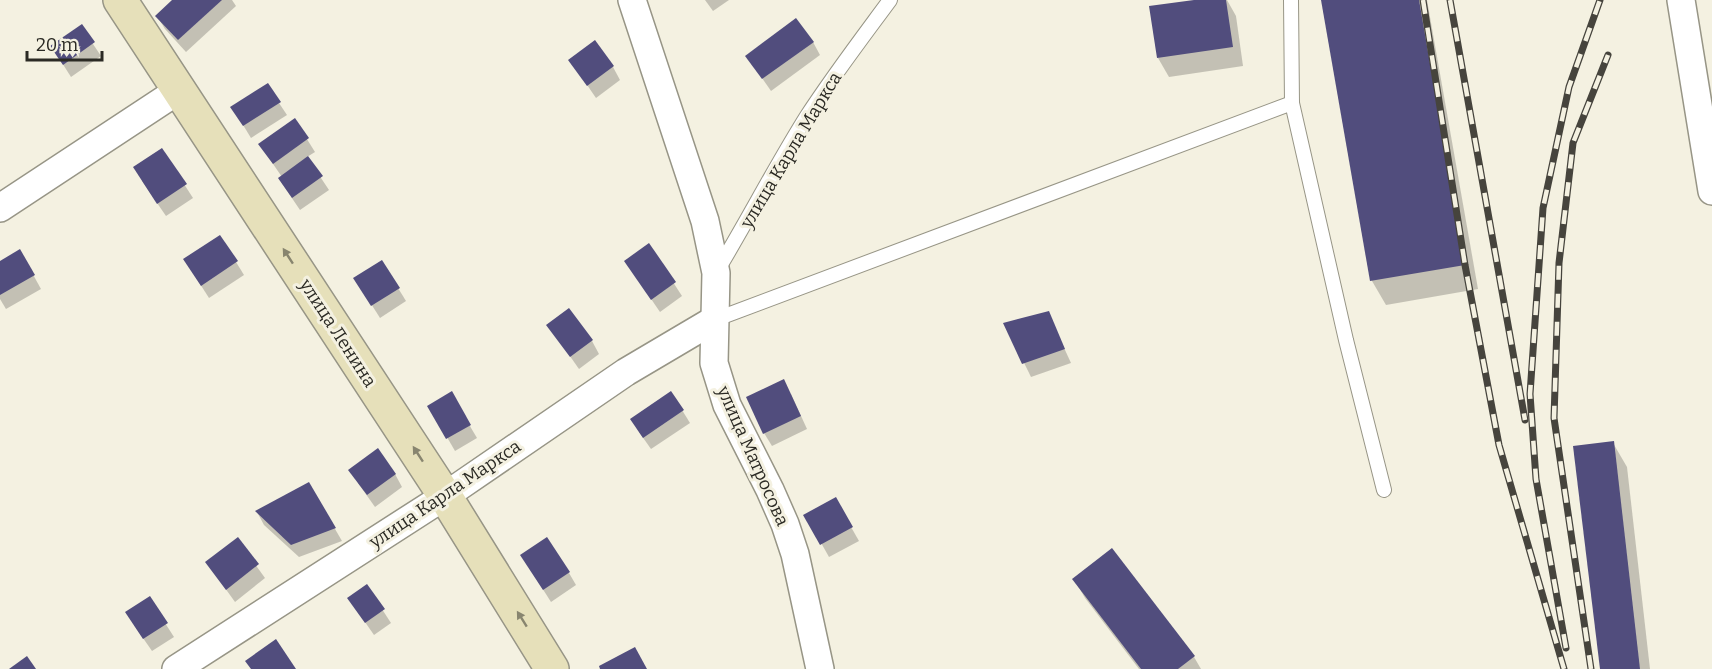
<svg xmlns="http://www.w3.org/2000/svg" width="1712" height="669" font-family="Bitter,serif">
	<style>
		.shadow { fill: #0003 }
		.building { fill: #514d7d }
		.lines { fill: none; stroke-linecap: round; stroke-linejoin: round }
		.lane-casing { stroke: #979586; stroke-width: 16 }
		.street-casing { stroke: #979586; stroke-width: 30 }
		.secondary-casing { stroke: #979586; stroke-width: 36 }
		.lane { stroke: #fff; stroke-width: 14 }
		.street { stroke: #fff; stroke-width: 27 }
		.secondary { stroke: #e6e0ba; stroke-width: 33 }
		.rail-casing { stroke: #46443d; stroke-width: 7 }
		.rail { stroke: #f4f1e1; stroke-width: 4.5; stroke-dasharray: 14; stroke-linecap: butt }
		.oneway { fill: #88856f }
		.labels { text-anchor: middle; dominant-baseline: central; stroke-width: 6; stroke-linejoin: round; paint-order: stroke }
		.street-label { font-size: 18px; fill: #2b2a24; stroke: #f4f1e1 }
	</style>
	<rect width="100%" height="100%" fill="#f4f1e1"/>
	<g class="shadow">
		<polygon points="175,0 232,0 236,6 186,52 165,29 157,16"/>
		<polygon points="705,0 729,0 713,11"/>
		<polygon points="1205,0 1227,0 1236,16 1243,66 1169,77 1158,58"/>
		<polygon points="1323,0 1427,0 1478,289 1386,305 1372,281"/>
		<polygon points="81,26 101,56 71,77 52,47"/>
		<polygon points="813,42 820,55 771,91 747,56"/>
		<polygon points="570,60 613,67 620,80 596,98"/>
		<polygon points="279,103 287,115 251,138 240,120"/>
		<polygon points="295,120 315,152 307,157 329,190 300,210 279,179 282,177 260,145"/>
		<polygon points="162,150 193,198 166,216 142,181"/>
		<polygon points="649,245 682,296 660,312 634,274"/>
		<polygon points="20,251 41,289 6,309 0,299 0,263"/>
		<polygon points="236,262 244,275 209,298 193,273"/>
		<polygon points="398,288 406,301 380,318 363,291"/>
		<polygon points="1048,313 1071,363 1031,377 1005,324"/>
		<polygon points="548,325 592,341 599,354 579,369"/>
		<polygon points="451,394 477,438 455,451 429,406"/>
		<polygon points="791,394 807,429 772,446 764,433"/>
		<polygon points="682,410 690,423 651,449 639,432"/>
		<polygon points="1613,443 1627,467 1650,669 1601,669"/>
		<polygon points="395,474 402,487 375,507 358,483"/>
		<polygon points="309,484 342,541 299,557 264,525 257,512"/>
		<polygon points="835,499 859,541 829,557 806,516"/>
		<polygon points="237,539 265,578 235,602 207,563"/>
		<polygon points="1112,550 1194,657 1201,669 1139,669 1085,598 1074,579"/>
		<polygon points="530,569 569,573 576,585 551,602"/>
		<polygon points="367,586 391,623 374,635 349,599"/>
		<polygon points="149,598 174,637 152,651 134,625"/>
	</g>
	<g class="building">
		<polygon points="172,0 222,0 178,40 155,16"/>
		<polygon points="1194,0 1226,0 1233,47 1157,58 1149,6"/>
		<polygon points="1321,0 1419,0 1465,265 1370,281"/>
		<polygon points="796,18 814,42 762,79 745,56"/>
		<polygon points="82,24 95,42 63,65 50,46"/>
		<polygon points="595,40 614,66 587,86 568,60"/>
		<polygon points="268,83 281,102 243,126 230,107"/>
		<polygon points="295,118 309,138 273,164 258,144"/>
		<polygon points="162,148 187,184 157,204 133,167"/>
		<polygon points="308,156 323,176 292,198 278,178"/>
		<polygon points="220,235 238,261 201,286 183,259"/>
		<polygon points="649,243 676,282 651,300 624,261"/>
		<polygon points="20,249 35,275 0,295 0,261"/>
		<polygon points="382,260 400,288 371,306 353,278"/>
		<polygon points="569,308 593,340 570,357 546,325"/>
		<polygon points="1049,311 1065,349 1022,364 1003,323"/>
		<polygon points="784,379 801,416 763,434 746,397"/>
		<polygon points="452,391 471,425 446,439 427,406"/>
		<polygon points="671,391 684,410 643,438 630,419"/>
		<polygon points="1614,441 1640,669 1600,669 1573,446"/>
		<polygon points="378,448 396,474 367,495 348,470"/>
		<polygon points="309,482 336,528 291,545 255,511"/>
		<polygon points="836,497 853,527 820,545 803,515"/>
		<polygon points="238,537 259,564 226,590 205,562"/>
		<polygon points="547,537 570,572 543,590 520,555"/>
		<polygon points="1112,548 1195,656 1178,669 1141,669 1072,579"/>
		<polygon points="367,584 385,609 365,623 347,598"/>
		<polygon points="150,596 168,623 143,639 125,612"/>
		<polygon points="276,639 296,669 251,669 245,661"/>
		<polygon points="635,647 647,669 600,669 599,666"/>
		<polygon points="27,656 36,669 9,669"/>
	</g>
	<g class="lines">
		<defs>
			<g id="lane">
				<polyline points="1291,0 1292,103 1346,340 1384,490"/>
				<path d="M717 271C748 220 775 167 807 116 833 76 862 38 890 0"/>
				<polyline points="714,320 1292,103"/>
			</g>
			<g id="street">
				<polyline points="632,0 705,221 716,273 714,363 727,405 770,490 785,524 795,554 820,669"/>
				<polyline points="1681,0 1712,191"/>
				<polyline points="0,208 179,90"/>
				<polyline points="176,669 445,496 626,372 714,320"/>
			</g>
			<polyline id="secondary" points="120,0 445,496 552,669"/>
		</defs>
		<use href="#lane" class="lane-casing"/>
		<use href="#street" class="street-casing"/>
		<use href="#secondary" class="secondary-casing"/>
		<use href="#lane" class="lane"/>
		<use href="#street" class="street"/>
		<use href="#secondary" class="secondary"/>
		<defs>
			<g id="rail">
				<polyline points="1423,0 1465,265 1499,445 1564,669"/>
				<polyline points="1450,0 1525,420"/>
				<polyline points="1566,648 1536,479 1530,394 1543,208 1569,87 1600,0"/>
				<polyline points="1591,669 1554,418 1559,263 1573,143 1608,55"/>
			</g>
		</defs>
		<use href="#rail" class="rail-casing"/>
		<use href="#rail" class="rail"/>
	</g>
	<defs><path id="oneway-solid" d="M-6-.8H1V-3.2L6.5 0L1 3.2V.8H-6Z" transform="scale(1.5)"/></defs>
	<g class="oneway">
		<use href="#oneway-solid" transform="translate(288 256) rotate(-123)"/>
		<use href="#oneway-solid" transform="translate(418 454) rotate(-123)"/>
		<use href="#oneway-solid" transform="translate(522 619) rotate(-122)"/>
	</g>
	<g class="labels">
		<g class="street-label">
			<text transform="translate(791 150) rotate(-59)">улица Карла Маркса</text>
			<text transform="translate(338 333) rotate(57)">улица Ленина</text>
			<text transform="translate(753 456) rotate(66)">улица Матросова</text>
			<text transform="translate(445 494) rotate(-34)">улица Карла Маркса</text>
		</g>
	</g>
	<path d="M27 51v9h75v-9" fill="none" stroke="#2b2a24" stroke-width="3"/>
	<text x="36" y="51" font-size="18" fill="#2b2a24" stroke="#f4f1e1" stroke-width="4.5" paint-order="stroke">20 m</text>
</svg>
